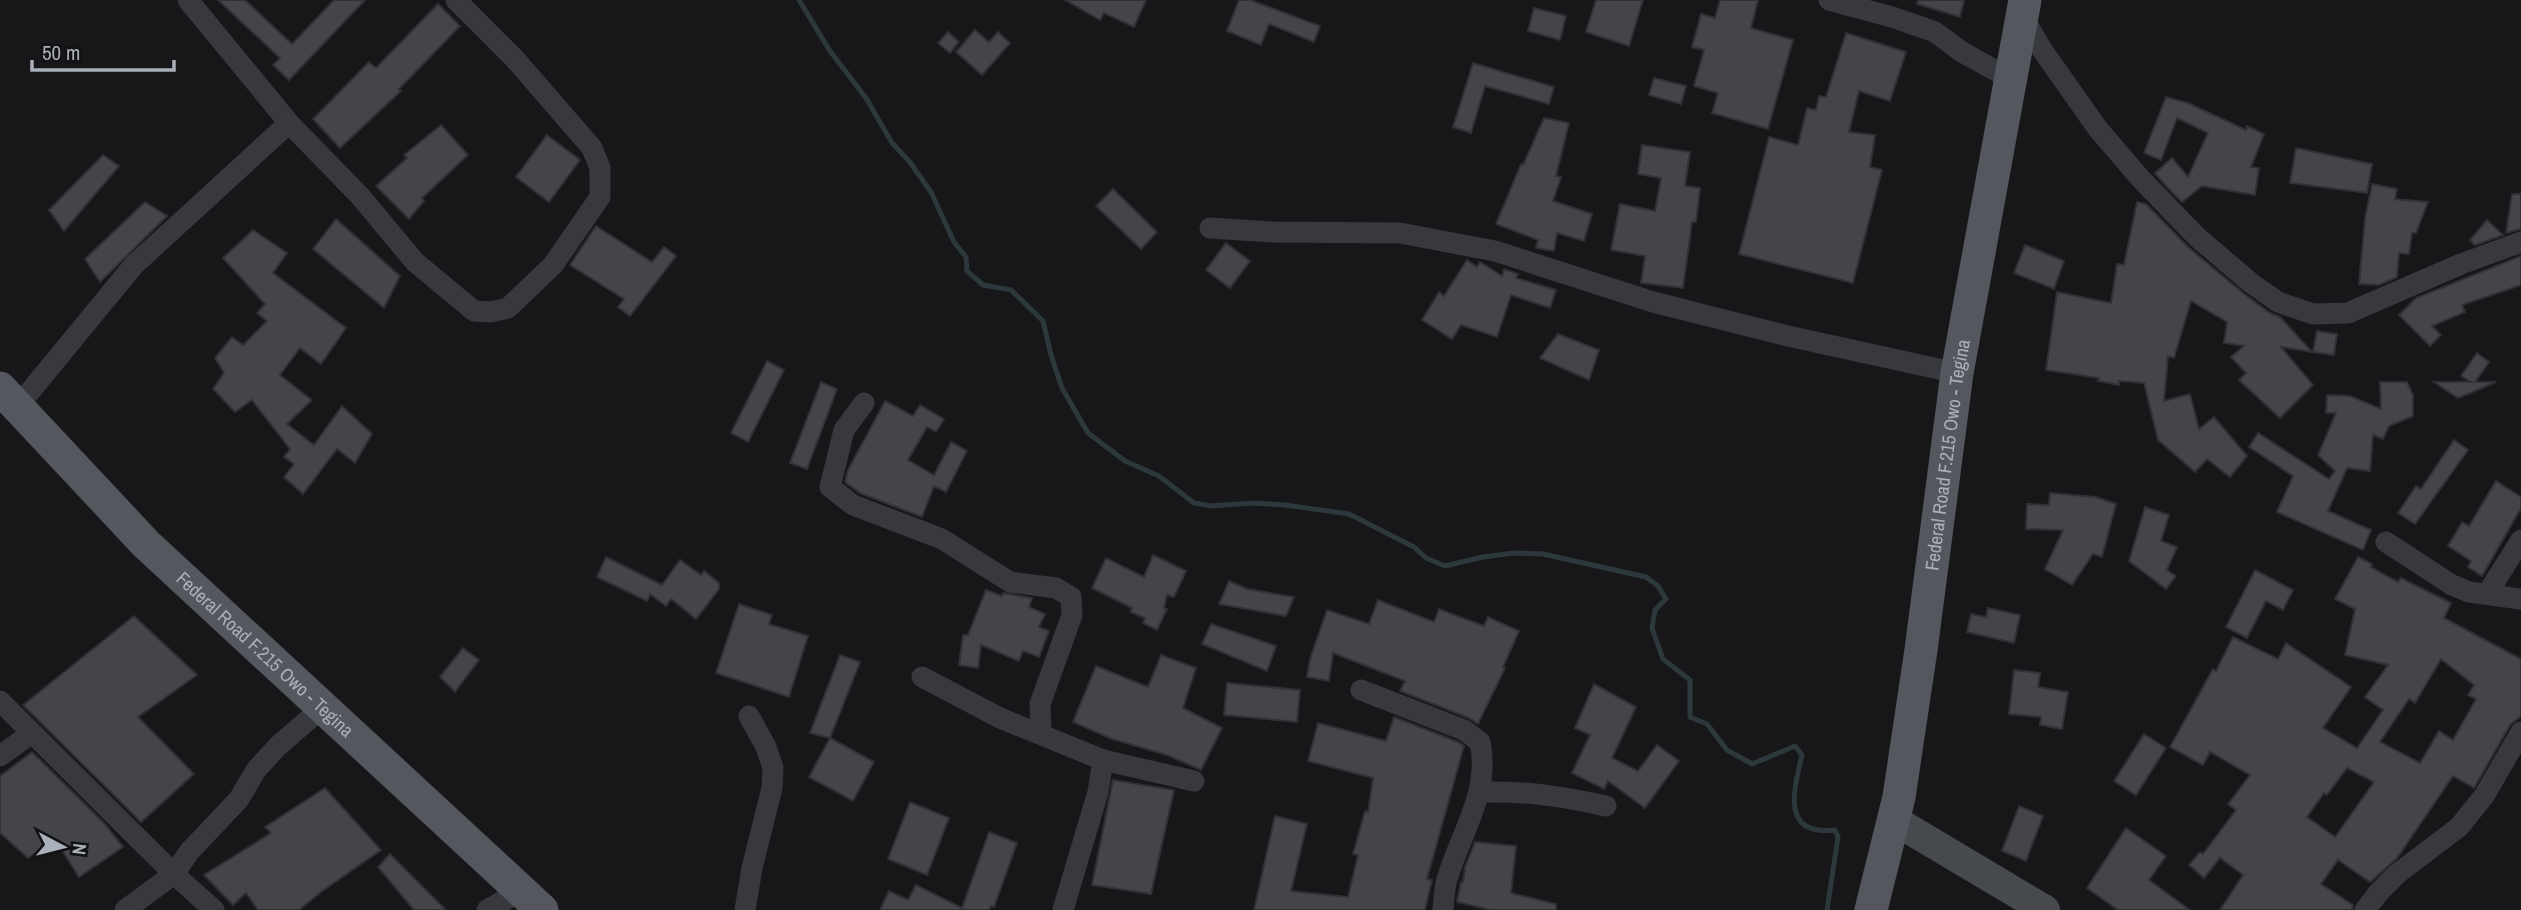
<svg xmlns="http://www.w3.org/2000/svg" width="2521" height="910" font-family="'Archivo Narrow',sans-serif">
	<style>
		.lines { fill: none; stroke-linecap: round; stroke-linejoin: round }
		.stream { stroke: #2d383d; stroke-width: 5 }
		.building { fill: #434549; stroke: #313135; stroke-width: 2; fill-rule: evenodd }
		.street { stroke: #38393e; stroke-width: 21 }
		.secondary { stroke: #46494e; stroke-width: 30 }
		.primary { stroke: #54575d; stroke-width: 33 }
		.labels { text-anchor: middle; dominant-baseline: central; stroke-width: 5; stroke-linejoin: round; paint-order: stroke }
		.street-label { font-size: 19px; fill: #a9b0b9; stroke: #121214 }
	</style>
	<rect width="100%" height="100%" fill="#171719"/>
	<g class="lines">
		<path class="stream" d="M799 0 830 51 866 98 892 143 909 161 931 192 954 242 966 257 967 271 983 285 1011 290 1043 321 1051 355 1062 388 1088 433 1125 461 1159 476 1194 503 1211 506 1254 503 1285 505 1349 514 1414 547 1426 558 1445 566 1483 557 1514 553 1543 554 1646 577 1658 586 1666 599 1655 610 1652 628 1663 659 1690 680V717L1707 724 1727 750 1752 764 1795 746 1802 755C1794 790 1780 836 1835 830L1838 837 1827 910"/>
	</g>
	<g class="building">
		<polygon points="218,0 245,0 292,44 334,0 365,0 289,80 273,65 280,58"/>
		<polygon points="1065,0 1146,0 1134,27 1104,13 1100,20"/>
		<polygon points="1239,0 1250,0 1320,26 1314,42 1269,24 1261,45 1227,31"/>
		<polygon points="1596,0 1643,0 1629,46 1586,32"/>
		<polygon points="1720,0 1758,0 1751,28 1793,40 1768,129 1712,113 1718,93 1694,86 1704,50 1692,47 1701,14 1715,18"/>
		<polygon points="1918,0 1964,0 1960,17 1917,4"/>
		<polygon points="438,4 460,26 399,89 401,91 340,148 313,119 369,62 376,68"/>
		<polygon points="1534,8 1566,16 1560,40 1528,31"/>
		<polygon points="975,30 989,42 998,32 1010,43 982,75 956,52"/>
		<polygon points="948,32 959,42 950,53 938,43"/>
		<polygon points="1846,33 1906,52 1890,101 1859,91 1849,132 1875,135 1870,167 1882,170 1853,283 1739,254 1769,137 1798,145 1807,108 1816,110 1819,96 1826,97"/>
		<polygon points="1473,63 1554,87 1549,104 1485,86 1471,133 1453,127"/>
		<polygon points="1654,78 1686,86 1681,104 1649,95"/>
		<polygon points="2166,97 2188,103 2246,130 2247,126 2264,134 2251,167 2259,168 2255,195 2202,186 2182,202 2166,186 2155,173 2172,158 2188,177 2208,133 2177,118 2161,160 2144,153"/>
		<polygon points="1544,118 1569,123 1556,176 1561,177 1553,201 1592,214 1584,241 1557,233 1554,251 1536,248 1538,240 1496,224 1521,164 1523,165"/>
		<polygon points="441,125 468,155 422,198 424,201 409,219 376,186 407,158 404,155"/>
		<polygon points="547,135 580,160 549,202 516,177"/>
		<polygon points="1642,145 1690,152 1685,186 1700,188 1696,222 1692,222 1683,288 1641,283 1645,256 1611,250 1620,204 1655,211 1661,178 1638,174"/>
		<polygon points="2296,148 2372,164 2367,193 2290,183"/>
		<polygon points="103,155 119,166 64,231 49,210"/>
		<polygon points="2372,184 2397,189 2395,199 2428,202 2416,233 2412,233 2409,254 2399,253 2397,277 2379,285 2359,284 2365,218"/>
		<polygon points="1113,189 1157,232 1141,249 1096,206"/>
		<polygon points="2512,194 2521,194 2521,229 2506,233"/>
		<polygon points="145,202 167,216 100,282 85,259"/>
		<polygon points="2137,202 2146,204 2188,247 2243,293 2270,313 2280,317 2312,352 2281,347 2313,385 2280,418 2239,380 2246,373 2231,357 2244,346 2224,343 2227,322 2191,301 2174,358 2168,356 2164,401 2190,394 2199,429 2214,417 2247,456 2230,477 2207,459 2195,472 2158,440 2144,383 2119,381 2119,385 2098,381 2099,378 2046,370 2057,292 2111,303 2117,264 2124,265"/>
		<polygon points="336,219 400,276 384,308 313,249"/>
		<polygon points="2487,220 2503,235 2475,245 2470,240"/>
		<polygon points="596,226 652,262 664,247 676,256 630,316 618,307 624,299 570,265"/>
		<polygon points="253,230 287,253 273,273 346,328 321,364 300,348 280,375 312,400 287,424 314,445 342,406 372,434 355,463 337,449 303,494 284,477 294,464 284,457 290,449 252,400 235,412 213,389 224,373 215,358 232,337 243,345 267,321 257,313 265,304 223,258"/>
		<polygon points="1226,243 1250,261 1230,288 1206,270"/>
		<polygon points="2025,245 2064,261 2054,289 2014,273"/>
		<polygon points="2521,256 2521,285 2462,305 2465,312 2432,326 2441,335 2430,346 2399,315 2416,298"/>
		<polygon points="1467,260 1477,267 1480,262 1502,276 1504,269 1518,274 1516,278 1556,290 1550,308 1511,295 1497,337 1461,325 1452,339 1422,320 1439,292 1444,296"/>
		<polygon points="2317,331 2337,334 2334,355 2313,352"/>
		<polygon points="1558,334 1599,350 1589,380 1540,358"/>
		<polygon points="2477,353 2489,362 2475,382 2496,382 2458,398 2434,382 2471,382 2461,376"/>
		<polygon points="767,361 784,370 748,442 731,433"/>
		<polygon points="821,382 837,389 807,469 790,463"/>
		<polygon points="2380,382 2407,382 2413,395 2413,416 2389,426 2383,439 2373,435 2370,471 2347,468 2328,511 2371,530 2363,550 2277,512 2293,476 2249,447 2258,433 2329,479 2335,471 2318,455 2336,413 2326,413 2327,395 2350,396 2381,409"/>
		<polygon points="885,401 913,416 920,405 944,419 936,432 927,427 908,460 934,475 951,442 967,451 946,492 934,486 922,517 860,493 845,482 848,470"/>
		<polygon points="2454,440 2468,450 2415,524 2398,513 2416,486 2421,489"/>
		<polygon points="2496,481 2521,497 2521,508 2482,576 2468,567 2471,561 2448,546 2462,522 2469,526"/>
		<polygon points="2050,493 2096,497 2116,504 2102,557 2093,554 2072,585 2045,569 2063,530 2026,529 2027,504 2049,505"/>
		<polygon points="2145,507 2169,515 2161,541 2177,547 2167,570 2176,576 2166,589 2129,561"/>
		<polygon points="1153,555 1186,571 1174,597 1167,595 1164,608 1167,609 1157,630 1143,623 1145,618 1130,612 1132,608 1092,588 1106,558 1144,577"/>
		<polygon points="606,557 662,585 680,560 701,575 704,571 719,583 719,589 696,619 671,599 666,606 650,594 647,601 597,577"/>
		<path d="M2358 557 2372 564 2371 567 2398 582 2401 578 2451 603 2444 618 2521 659V716L2510 725 2474 788 2453 776 2397 858 2370 882 2338 860 2321 884 2353 905 2352 910H2220L2243 875 2220 858 2204 878 2189 865 2200 852 2203 854 2236 810 2228 804 2250 775 2210 752 2203 765 2170 747 2213 669 2216 671 2233 637 2278 659 2286 643 2351 687 2323 728 2357 748 2383 710 2365 697 2388 665 2345 655 2355 609 2335 599ZM2441 659 2474 685 2468 695 2476 699 2453 740 2439 731 2420 763 2380 742 2409 699 2415 703ZM2347 768 2374 782 2335 837 2307 817 2324 793 2327 795Z"/>
		<polygon points="2255,570 2293,590 2283,610 2266,601 2247,638 2226,627"/>
		<polygon points="1229,581 1247,589 1294,597 1286,616 1219,604"/>
		<polygon points="986,590 1002,596 1003,593 1032,598 1029,607 1045,614 1039,627 1049,631 1039,657 1023,651 1019,661 981,645 978,668 959,665 963,635 968,635"/>
		<polygon points="1378,600 1434,622 1439,609 1484,626 1488,617 1519,631 1503,667 1505,668 1478,724 1469,718 1400,691 1405,681 1333,653 1329,681 1307,677 1310,659 1327,610 1369,624"/>
		<polygon points="739,604 772,615 769,624 808,636 789,697 716,673"/>
		<polygon points="1988,608 2020,615 2014,643 1967,632 1971,614 1986,617"/>
		<polygon points="134,616 197,675 138,717 194,774 141,822 23,705"/>
		<polygon points="1211,624 1276,646 1267,671 1202,644"/>
		<polygon points="463,648 479,660 455,692 440,677"/>
		<polygon points="840,655 860,662 830,738 810,733"/>
		<polygon points="1161,655 1196,668 1183,708 1222,728 1201,770 1167,755 1112,739 1073,722 1096,666 1148,687"/>
		<polygon points="2014,670 2040,673 2038,687 2068,692 2062,729 2040,725 2041,717 2009,714"/>
		<polygon points="1227,683 1300,690 1297,722 1224,715"/>
		<polygon points="1594,684 1636,707 1612,758 1638,771 1657,745 1679,761 1645,808 1608,781 1604,789 1572,773 1590,735 1575,728"/>
		<polygon points="1394,717 1458,742 1464,746 1427,879 1432,880 1425,910 1254,910 1275,816 1307,824 1291,891 1348,897 1358,855 1353,854 1365,811 1368,812 1373,778 1308,761 1318,723 1386,741"/>
		<polygon points="2144,734 2166,748 2136,795 2114,781"/>
		<polygon points="830,738 874,762 853,801 809,777"/>
		<polygon points="32,752 104,823 123,847 79,877 56,841 28,858 0,833 0,776"/>
		<polygon points="1113,780 1174,790 1151,894 1092,885"/>
		<polygon points="325,788 381,850 321,892 299,910 258,910 246,893 233,905 204,875 271,833 265,827"/>
		<polygon points="910,802 949,818 927,875 888,859"/>
		<polygon points="2019,806 2043,816 2026,861 2002,851"/>
		<polygon points="2126,828 2166,856 2149,880 2190,910 2118,910 2087,888"/>
		<polygon points="989,832 1017,843 994,907 991,906 989,910 880,910 889,891 908,900 916,885 962,908"/>
		<polygon points="1475,842 1516,846 1511,893 1556,904 1556,910 1491,910 1457,902 1461,882 1463,882 1465,867"/>
		<polygon points="390,854 446,910 414,910 378,867"/>
	</g>
	<g class="lines">
		<g class="street">
			<polyline points="188,0 289,123 360,196 415,262 474,311 491,312 508,308 553,265 600,197 600,168 592,148 514,58 456,0"/>
			<polyline points="1829,0 1892,17 1935,32 1962,52 2009,78"/>
			<polyline points="2022,16 2043,51 2098,129 2140,178 2197,237 2251,283 2278,302 2313,314 2348,313 2461,264 2521,242"/>
			<polyline points="1210,228 1273,232 1400,233 1495,251 1653,302 1788,336 1957,373"/>
			<polyline points="864,403 844,430 830,487 853,505 942,539 1010,582 1056,588 1071,597 1072,615 1040,704 1041,734"/>
			<polyline points="18,406 134,265 289,123"/>
			<polyline points="2386,542 2452,585 2469,592 2521,599"/>
			<polyline points="2487,594 2521,540"/>
			<polyline points="922,677 1000,718 1103,760 1194,781"/>
			<path d="M1361 690 1464 730 1480 742C1491 793 1459 835 1446 883 1444 892 1444 901 1443 910"/>
			<polyline points="0,701 174,874 214,910"/>
			<polyline points="0,756 32,733"/>
			<path d="M1480 792C1526 791 1561 796 1606 806"/>
			<polyline points="125,910 174,874 189,852 239,799 256,770 278,746 322,708"/>
			<polyline points="487,910 521,891"/>
			<polyline points="745,910 752,868 772,788 773,768 766,747 749,716"/>
			<polyline points="1063,910 1098,792 1103,760"/>
			<polyline points="2365,910 2379,892 2397,874 2459,827 2484,796 2521,732"/>
		</g>
		<polyline class="secondary" points="1894,820 2045,910"/>
		<g class="primary">
			<path id="s1" d="M0 388 146 544 542 910"/>
			<path id="s2" d="M1871 910 1899 797 1921 650 1957 373 2025 0"/>
		</g>
	</g>
	<g class="labels">
		<g class="street-label">
			<text stroke="none"><textPath href="#s2" startOffset="462">Federal Road F.215 Owo - Tegina</textPath></text>
			<text stroke="none"><textPath href="#s1" startOffset="376">Federal Road F.215 Owo - Tegina</textPath></text>
		</g>
	</g>
	<g transform="translate(63 847) rotate(97)" stroke="#121214" stroke-width="5" paint-order="stroke">
	<path d="M0-5L12 26L0 18L-12 26Z" fill="#a9b0b9"/>
	<text y="-10" font-size="19" font-weight="bold" text-anchor="middle" fill="#a9b0b9">N</text>
	</g>
	<path d="M32 60v10h142v-10" fill="none" stroke="#a9b0b9" stroke-width="3.5"/>
	<text x="42" y="60" font-size="21" fill="#a9b0b9" stroke="#121214" stroke-width="5" paint-order="stroke">50 m</text>
</svg>
